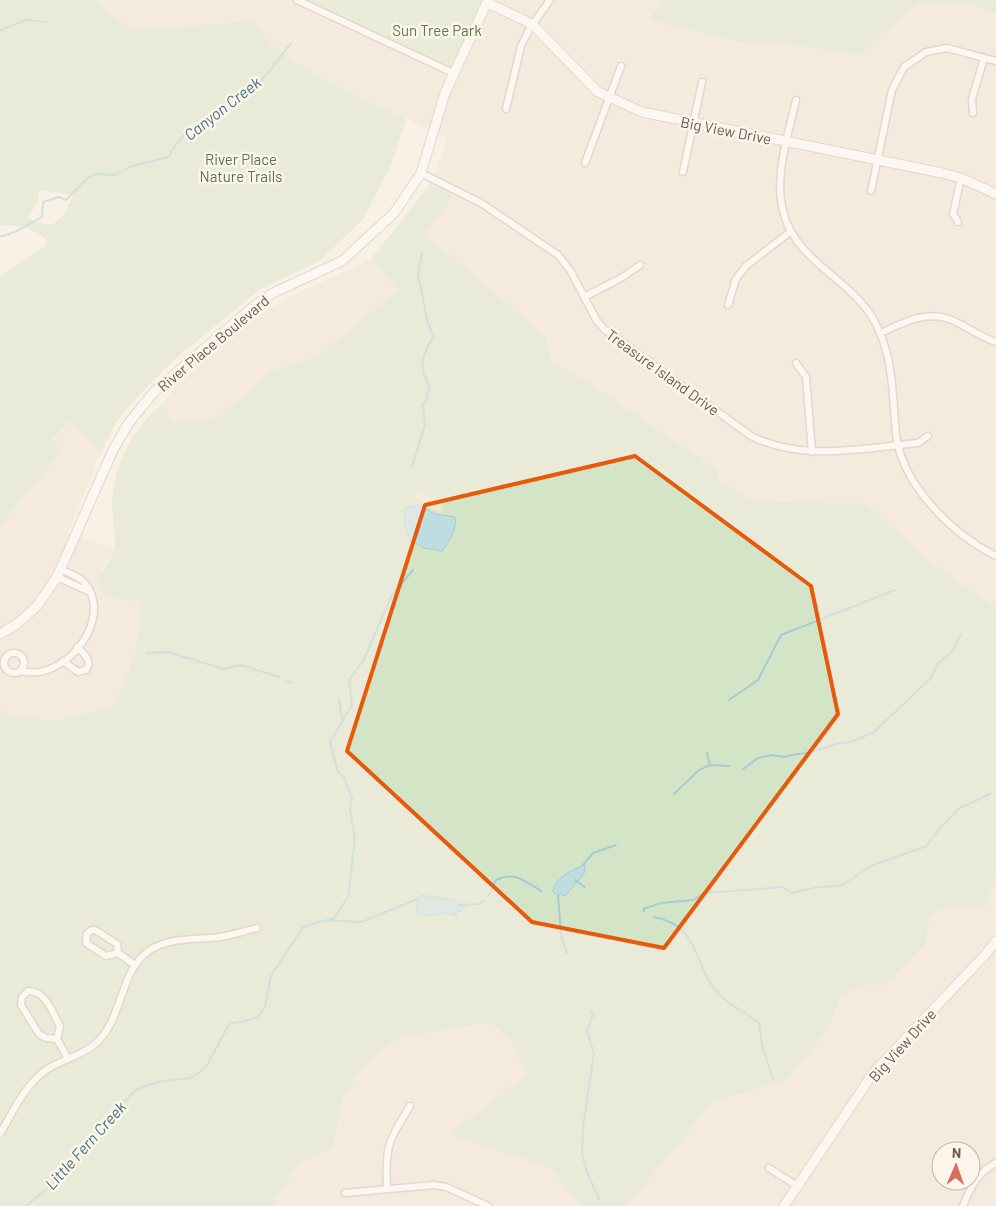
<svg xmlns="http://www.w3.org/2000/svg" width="996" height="1206" font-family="Barlow,sans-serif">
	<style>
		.residential { fill: #f0e3d6; fill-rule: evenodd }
		.green { fill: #d4e5c7; fill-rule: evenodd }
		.sand { fill: #f4e7c6 }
		.water { fill: #bedde0; stroke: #a5ccd0 }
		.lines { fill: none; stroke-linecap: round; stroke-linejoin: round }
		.stream { stroke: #a5ccd0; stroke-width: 2 }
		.minor-casing { stroke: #c9b9ae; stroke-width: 9 }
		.tertiary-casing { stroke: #c9b9ae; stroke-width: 11 }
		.minor { stroke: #fff; stroke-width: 6 }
		.tertiary { stroke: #fff; stroke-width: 9 }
		.marked { fill: none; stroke: #e8590c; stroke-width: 4; stroke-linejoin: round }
		.labels { text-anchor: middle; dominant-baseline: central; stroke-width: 5; stroke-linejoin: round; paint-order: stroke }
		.park-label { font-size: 15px; fill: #5b794b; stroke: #fcf5ec }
		.street-label { font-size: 15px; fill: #6f584f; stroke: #fcf5ec }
		.water-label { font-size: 16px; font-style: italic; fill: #487379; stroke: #fcf5ec }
	</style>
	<rect width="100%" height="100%" fill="#f9f1e6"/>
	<g class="residential">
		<polygon points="95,0 662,0 649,19 740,42 800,46 861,56 885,32 920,3 969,4 996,13 996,608 923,556 866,503 755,502 720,481 585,380 553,362 544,335 457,260 423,236 454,197 431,183 448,139 312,73 271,44 253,21 131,30"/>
		<polygon points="371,259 398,290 316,357 273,370 217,417 174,422 162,404 178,383 252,320 283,300"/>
		<polygon points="70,421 101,452 68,533 114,548 96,583 103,595 140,603 140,629 131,669 112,707 54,721 8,715 0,709 0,526 60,452 52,439"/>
		<path d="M996 870V1206H627L713 1102 787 1080 827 1030 841 997 861 985H884L925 945 930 916 947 907 987 906ZM941 1151H971V1181H941Z"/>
		<polygon points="477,1024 493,1025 511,1041 526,1075 450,1134 550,1168 582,1206 278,1206 275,1201 299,1164 333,1147 342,1099 366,1063 399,1038"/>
	</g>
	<g class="green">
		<path d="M0 0H95L131 30 253 21 271 44 312 73 406 119 392 163 364 218 321 260 259 290 174 360 140 394 116 422 101 452 70 421 52 439 61 452 0 526V275C17 267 30 254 47 245L46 239C32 228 18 224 0 226ZM39 190 73 195 64 215 53 224 38 223 28 218 38 201Z"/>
		<path d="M306 0H481C478 12 457 64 446 66Z"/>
		<polygon points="662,0 996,0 996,13 969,4 920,3 885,32 861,56 800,46 740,42 649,20"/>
		<path d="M431 183 454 196 424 236 457 260 544 335 553 362 585 380 717 470 720 481 755 502 866 503 923 556 996 608V870L987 906 947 907 930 916 925 945 884 985H861L841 997 827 1030 787 1080 713 1102 627 1206H582L550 1168 449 1134 526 1075 511 1041 493 1025 477 1024 399 1038 366 1063 342 1099 333 1147 299 1164 275 1200 278 1206H0V709L8 715 54 721 112 707C131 669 141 646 140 603L103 595 96 583C101 573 112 560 114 549 117 534 111 516 112 502 113 465 134 427 162 404L174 422 217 417 273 370 316 357 398 290 371 259Z"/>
	</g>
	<polygon class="sand" points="417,492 441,499 444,503 442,510 440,512 424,506 416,498"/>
	<g class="water">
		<path d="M417 505 435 514 455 517C458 527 449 543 442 551L424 548 410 540 405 526V508Z"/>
		<path d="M585 865 584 874 565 896 561 894 558 896 553 892C552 880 574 868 585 865Z"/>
		<polygon points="420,895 453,900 460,905 466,906 461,911 454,913 458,916 445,913 427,916 418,914 416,906"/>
	</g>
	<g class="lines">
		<g class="stream">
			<polyline points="0,30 26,20 47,22"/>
			<path d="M0 237 17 231 42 217 43 202 59 197 66 200 89 177 96 174 115 175 129 167 169 157C183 122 227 109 254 87 268 76 280 57 291 43"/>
			<path d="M412 467 425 425 423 404 427 399 429 385C417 367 423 354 433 337L427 319 418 274 422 252"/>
			<polyline points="147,653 168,652 224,669 241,665 279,677"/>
			<polyline points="287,681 291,683"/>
			<polyline points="339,699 342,719"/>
			<polyline points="729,700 758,680 781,635 895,590"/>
			<polyline points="707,753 710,765"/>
			<polyline points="743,769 758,758 772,755 785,757 796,754 809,753 836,744 851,742 874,732 930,679 939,662 951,653 961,634"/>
			<polyline points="674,794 699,770 710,765 729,766"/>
			<polyline points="583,865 593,853 616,845"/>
			<polyline points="575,880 585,887"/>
			<polyline points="558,895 561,936 567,953"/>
			<path d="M488 896 496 880C515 871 525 881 541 891"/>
			<polyline points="458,905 480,904 484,900"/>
			<polyline points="644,911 643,909 661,903 693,900 705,893 782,887 792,893 813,888 842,885 873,865 927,846 936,833 958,809 990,794"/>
			<path d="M654 917C703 926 692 969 721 996 730 1005 748 1014 759 1023L762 1045 773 1079"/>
			<polyline points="325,920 361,922 418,899"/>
			<polyline points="590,1010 593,1015 587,1031 594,1053 583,1127 582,1154 587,1172 599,1199"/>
			<polyline points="26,1206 56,1181 100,1126 136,1090 157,1082 191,1078 206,1067 229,1024 258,1018 265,1007 271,976 303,927 334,918 348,897 355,839 350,810 352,798 344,777 338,772 330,742 352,705 349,680 363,661 392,595 413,570"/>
		</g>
		<defs>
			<g id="minor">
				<polyline points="297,0 453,73"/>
				<path d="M796 100C788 136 773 178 784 215 798 262 848 278 872 317 894 354 892 393 896 434 902 485 952 534 996 556"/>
				<polyline points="506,109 521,46 530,28 550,0"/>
				<polyline points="973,113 972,99 984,58"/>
				<polyline points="585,163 621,66"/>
				<polyline points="683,172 702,82"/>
				<path d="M421 173 481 203 558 255 570 270 597 321 604 329 751 436C803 462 863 448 918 443L928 436"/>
				<polyline points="871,191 892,90 904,67 926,52 947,48 996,61"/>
				<polyline points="958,222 953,214 961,178"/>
				<polyline points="584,297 621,278 640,265"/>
				<polyline points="728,305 736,279 746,266 790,232"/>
				<path d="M881 333C904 322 928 309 954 321 969 328 981 337 996 342"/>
				<polyline points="796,363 806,377 812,452"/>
				<polyline points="57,577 88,591"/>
				<circle cx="14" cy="663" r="10"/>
				<path d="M63 661 78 672 86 670C93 660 84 654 77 647"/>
				<path d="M21 671C63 683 115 621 85 583 80 577 68 573 61 569"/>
				<polyline points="118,953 117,944 95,930 91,930 87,934 86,943 106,956 118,953 135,965"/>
				<path d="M57 1039 46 1038 39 1034 21 1005 22 997 28 991C46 991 52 1012 60 1026L57 1039 68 1059"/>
				<path d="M0 1134C13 1112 24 1086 46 1070 64 1058 87 1055 101 1038 123 1013 121 969 150 950 170 937 197 940 220 937 233 935 245 931 257 928"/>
				<polyline points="769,1168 797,1186"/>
				<path d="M387 1188C385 1146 388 1142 410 1106"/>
				<polyline points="345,1193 434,1185 446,1187 488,1206"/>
				<path d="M963 1206C970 1188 978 1172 996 1163"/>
			</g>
			<g id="tertiary">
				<polyline points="488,3 532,24 598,92 642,112 942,173 961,178 996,194"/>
				<polyline points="0,634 17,624 37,606 57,577 113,450 128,424 153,393 253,307 273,293 342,261 394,213 421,173 445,93 488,0"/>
				<polyline points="784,1206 874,1072 984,956 996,941"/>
			</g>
		</defs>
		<use href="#minor" class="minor-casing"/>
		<use href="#tertiary" class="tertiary-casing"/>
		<use href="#minor" class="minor"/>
		<use href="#tertiary" class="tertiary"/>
	</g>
	<path d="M0 0H996V1206H0ZM635 456 811 586 838 714 664 948 532 922 347 751 425 505Z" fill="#f9f1e6" fill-opacity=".55" fill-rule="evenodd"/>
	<path class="marked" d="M635 456 811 586 838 714 664 948 532 922 347 751 425 505Z"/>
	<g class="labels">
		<g class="park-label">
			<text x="437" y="30">Sun Tree Park</text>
			<text x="241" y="159">River Place<tspan x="241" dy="17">Nature Trails</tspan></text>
		</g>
		<g class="street-label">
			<text transform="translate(726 130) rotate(11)">Big View Drive</text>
			<text transform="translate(213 343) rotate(-40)">River Place Boulevard</text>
			<text transform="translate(663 372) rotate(36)">Treasure Island Drive</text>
			<text transform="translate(902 1045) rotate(-48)">Big View Drive</text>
		</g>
		<g class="water-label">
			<text transform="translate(222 108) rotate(-38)">Canyon Creek</text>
			<text transform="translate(85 1145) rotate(-48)">Little Fern Creek</text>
		</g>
	</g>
	<g transform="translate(956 1166) rotate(2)"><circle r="24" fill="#fcf5ec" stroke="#c4b6ad"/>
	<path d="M0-4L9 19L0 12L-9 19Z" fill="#d2705c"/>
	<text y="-8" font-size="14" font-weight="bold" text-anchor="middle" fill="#6f584f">N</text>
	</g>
</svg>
